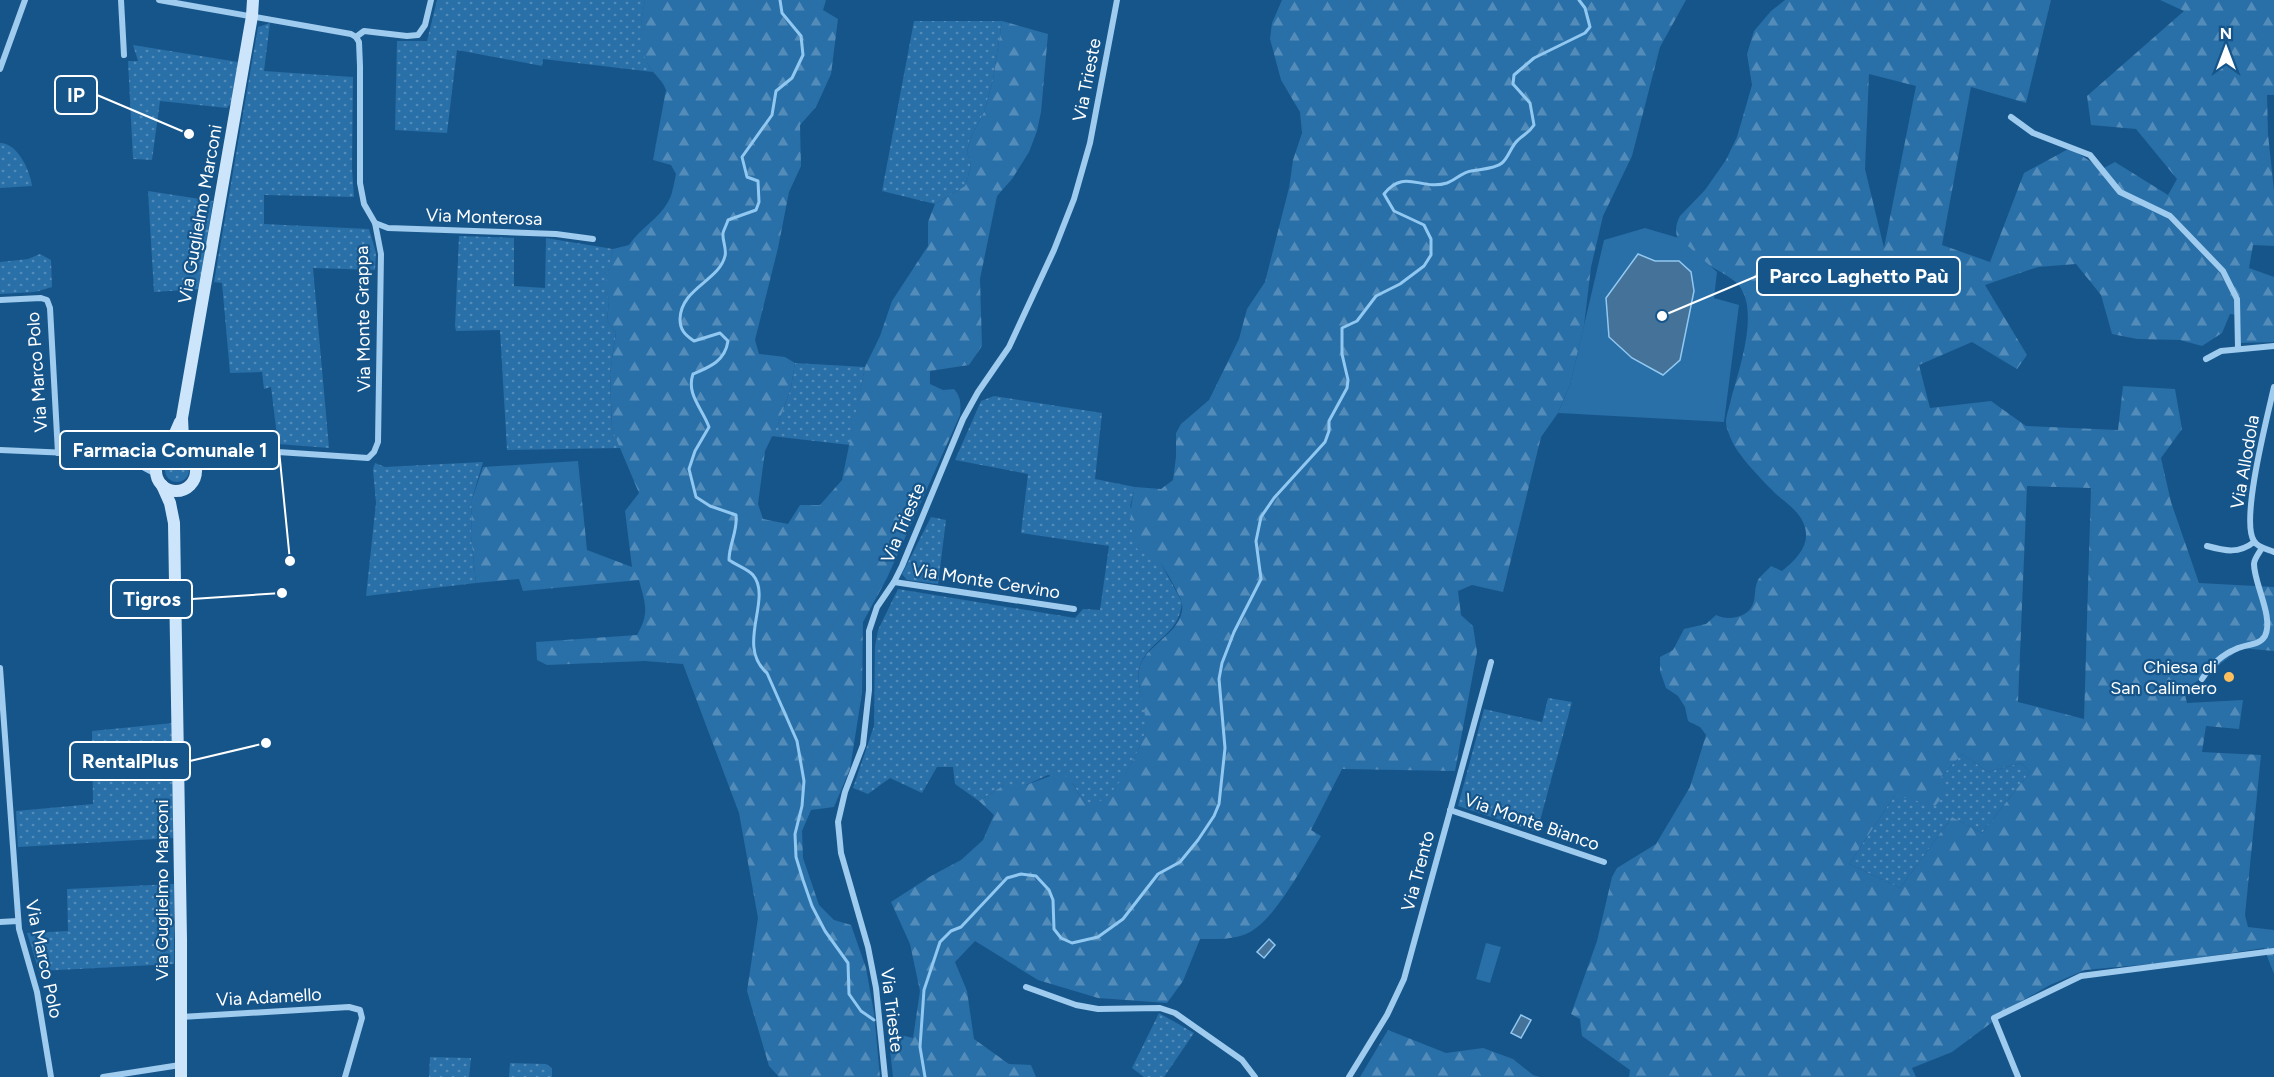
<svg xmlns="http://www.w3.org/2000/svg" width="2274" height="1077" font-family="Figtree,sans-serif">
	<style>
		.grass { fill: url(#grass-dots) }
		.forest { fill: url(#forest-firs); fill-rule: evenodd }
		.park { fill: #296fa8 }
		.water { fill: #447299; stroke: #91c8f1; stroke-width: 1.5 }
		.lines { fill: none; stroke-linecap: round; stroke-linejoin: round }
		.stream { stroke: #91c8f1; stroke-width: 3 }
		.street { stroke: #9fcbee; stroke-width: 6 }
		.secondary { stroke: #cce5fa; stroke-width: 12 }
		.poi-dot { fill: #ffbf5c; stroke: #16558a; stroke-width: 2 }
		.labels { text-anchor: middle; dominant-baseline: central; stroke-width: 4.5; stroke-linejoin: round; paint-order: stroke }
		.street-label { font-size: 18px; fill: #fff; stroke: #16558a }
		.poi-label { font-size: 18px; fill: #fff; stroke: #16558a; text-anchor: end }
		.leader { fill: none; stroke: #fff; stroke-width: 2 }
		.callout-dot { fill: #fff; stroke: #16558a; stroke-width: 2 }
		.callout { fill: #16558a; stroke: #fff; stroke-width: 2 }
		.callout-label { font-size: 20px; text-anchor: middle; font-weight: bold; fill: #fff }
	</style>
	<defs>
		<pattern id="grass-dots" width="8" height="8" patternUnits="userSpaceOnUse" patternTransform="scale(1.5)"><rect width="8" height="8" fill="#296fa8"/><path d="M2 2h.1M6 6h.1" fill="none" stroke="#548cb9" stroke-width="1.8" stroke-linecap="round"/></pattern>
		<pattern id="forest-firs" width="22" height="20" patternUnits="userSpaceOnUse" patternTransform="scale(1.5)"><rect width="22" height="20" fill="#296fa8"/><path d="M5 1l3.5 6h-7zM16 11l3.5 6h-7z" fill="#548cb9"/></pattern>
	</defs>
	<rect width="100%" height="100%" fill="#16558a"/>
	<g class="grass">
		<path d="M437 0H645C640 26 637 50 653 72L543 59 542 66 457 50 447 133 395 130 397 41H427Z"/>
		<polygon points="914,21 1002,21 993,80 984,112 970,139 967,152 971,167 965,186 935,204 882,191"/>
		<polygon points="270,23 264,71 353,77 352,168 354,197 264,195 264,224 369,229 376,253 375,270 313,268 329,448 278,444 271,387 264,389 262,372 230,373 222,283 214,282 258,27"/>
		<polygon points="133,45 238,62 231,103 227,108 160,101 152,160 133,159 128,61 138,61"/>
		<path d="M0 143C18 143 30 171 32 186L0 188Z"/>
		<polygon points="148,191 213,201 200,289 154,292"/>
		<polygon points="459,236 514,238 514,286 545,288 546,238 613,249 606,284 609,301 607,321 616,332 610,373 612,429 621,448 507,450 500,330 456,331 455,326"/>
		<polygon points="40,254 51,260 52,287 35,292 0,294 0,262 28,259"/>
		<polygon points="795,363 865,367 850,445 771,436 778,424 791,388"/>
		<path d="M994 396 1102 413 1095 479 1135 487 1130 507 1182 602C1179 638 1147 639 1139 669 1135 685 1149 711 1146 728 1143 746 1111 811 1088 804 1081 801 1076 788 1072 782L1048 775 1026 785H1004L979 801 955 784 953 767H937L922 793 890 778 868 794 853 788 874 726 875 646 878 630 898 589 1075 618 1083 609 1100 610 1109 546 1021 533 1028 474 955 460 981 401Z"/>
		<circle cx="177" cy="470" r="12"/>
		<polygon points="483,462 472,499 471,536 476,583 366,596 376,503 373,469 375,463 385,467"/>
		<polygon points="931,517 946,520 938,584 907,580 902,574"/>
		<polygon points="1548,698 1572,702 1537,832 1458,806 1484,709 1542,722"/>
		<polygon points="173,723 173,838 18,847 16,811 93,804 92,731"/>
		<polygon points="1962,754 1988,772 2021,763 2030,772 1982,833 1952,817 1900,888 1849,864 1895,795 1941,777"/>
		<polygon points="174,884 174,964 39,971 27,933 68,931 67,889"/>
		<polygon points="1159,1013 1194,1033 1164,1077 1144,1077 1132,1068"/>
		<polygon points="430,1057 471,1058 469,1077 429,1077"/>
		<polygon points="510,1063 546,1064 552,1068 552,1077 509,1077"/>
	</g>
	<g class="forest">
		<path d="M645 0H826L823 10 838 19 831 74 816 107 800 125 801 166 789 192 778 248 755 340 759 354 785 357 795 363 791 388 778 424 765 451 758 504 763 519 788 524 800 505H820L842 480 865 367 880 336 892 301 928 246V222L935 204 965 186 971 167 967 152 970 139 984 112 993 80 1002 21 1048 34 1041 112 1037 131 1029 152 1012 179 997 196 980 279 982 346 969 365 930 371V384L943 390 954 389C961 397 961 405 960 415L887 578 863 622 862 693 850 769 834 807 811 810 802 831 803 858 819 905 834 920 851 925 866 968 874 1013 880 1077H779L769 1066 747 991 758 918 739 813 683 664 644 661 547 665 537 660 536 642 637 635C650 613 645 603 639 580L523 591 519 579 476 583 471 536 472 499 483 467 578 461 587 550 632 567 625 511 639 493 612 429 610 373 616 332 607 321 609 301 605 284 613 249 629 245C641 227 658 220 668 202 673 194 674 182 676 174L671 165 653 160 666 90C662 79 655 76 649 66 636 46 641 22 645 0Z"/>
		<path d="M1282 0H1686L1660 47 1632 156 1603 216 1591 267 1584 326 1570 385 1558 413 1541 437 1503 592 1472 585 1458 591 1461 615 1473 626 1477 652 1455 771 1342 769 1311 830 1321 836C1305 862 1274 923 1246 934 1231 940 1215 939 1200 939L1183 981 1167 1003 1098 998 1038 980 975 941 955 962 967 991 974 1039 1009 1064 1031 1065 1036 1077H893L888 1032 913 1038 920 991 910 944 891 902 931 876 961 860 983 840 994 815 979 801 1004 785H1026L1061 772C1064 775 1068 778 1071 781 1076 787 1080 800 1087 803 1109 813 1146 743 1146 725 1146 710 1136 683 1139 670 1144 643 1186 633 1182 603 1181 597 1162 563 1157 559 1152 555 1143 552 1137 549 1129 527 1129 510 1135 487L1161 489 1173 480 1176 457V433L1181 424 1209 400 1239 339 1247 309 1265 282 1289 188 1293 160 1302 133 1300 112 1281 80 1270 39 1272 23Z"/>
		<path d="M1785 0H2051L2026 103 1971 87 1942 245 1990 262 2024 173 2070 148 2102 169 2115 162 2168 195 2177 179 2136 129 2091 125 2087 96 2184 11 2160 0H2274V95H2267L2268 134 2274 191V246L2253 245 2249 268 2274 277V342L2241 343 2240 315 2230 314 2222 333 2202 346 2180 340 2137 339 2112 334 2101 295 2076 264 2038 267 1985 285 2027 355 2017 369 1972 342 1919 365 1930 408 1991 401 2026 426 2118 430 2123 386 2175 389 2182 429 2161 458 2171 502 2199 583 2274 587V651L2241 648 2184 691 2187 703 2243 700 2239 729 2206 726 2202 752 2261 755 2245 915 2248 927 2274 930V974L2264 948 2172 962 2085 970 2050 985 2018 1003 1952 1052 1912 1068 1916 1077H1629L1630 1070 1582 1036 1580 1019 1571 1014 1597 941 1612 877 1617 868 1656 844 1690 787 1706 735 1700 727 1688 721 1685 707 1678 696 1666 688 1660 671V657L1673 650 1684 629 1706 624 1716 615C1728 621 1748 618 1753 604 1756 596 1754 588 1758 580 1761 575 1767 571 1771 566L1782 571C1801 556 1816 538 1798 514 1790 504 1779 498 1771 489 1759 477 1737 454 1731 439 1729 434 1726 427 1726 422 1726 415 1730 406 1731 399 1739 370 1758 316 1741 288 1728 267 1659 255 1680 216L1705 190 1726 160 1737 137 1752 85 1747 54 1754 31 1771 11ZM1869 74 1916 86 1884 248 1865 169ZM2027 486 2091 488 2084 719 2018 702ZM1962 754 1988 772 2021 763 2030 772 1982 833 1952 817 1900 888 1849 864 1895 795 1935 806 1949 789 1941 777Z"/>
		<polygon points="1388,1030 1446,1053 1483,1048 1513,1059 1533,1075 1540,1077 1360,1077"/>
	</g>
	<g class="park">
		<polygon points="1645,228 1679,238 1717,272 1714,298 1739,305 1724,422 1558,413 1570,385 1604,240"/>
		<polygon points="1486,943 1501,947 1490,983 1476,979"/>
	</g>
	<g class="water">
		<polygon points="1638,254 1655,261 1679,261 1691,272 1694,291 1680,360 1663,375 1632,358 1609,337 1606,298"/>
		<polygon points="1269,939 1275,945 1264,958 1257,952"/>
		<polygon points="1521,1015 1531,1020 1521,1038 1511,1033"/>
	</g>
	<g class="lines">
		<g class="stream">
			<path d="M780 0 782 13 801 36 803 55 792 78 776 91 772 115 742 157 747 177 758 181 759 202 756 210 728 220C727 224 724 229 723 233 722 240 727 249 725 256 719 281 681 288 680 319 680 330 685 335 694 341L720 333 728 341C725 361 710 367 693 374 686 394 702 408 709 427L695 451 689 469 696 497 710 506 736 515C738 531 729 544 729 560 736 565 748 569 753 575 773 599 735 645 767 673L797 741 804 781 802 806 795 834 796 857 803 880 812 906 825 931 848 963 849 994 861 1011 874 1020"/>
			<path d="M925 1077 920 1047 924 990 940 942 951 931 961 927 1007 878 1021 874 1036 876 1049 890 1053 900 1054 929 1061 938 1072 943 1098 937 1123 919 1158 874 1180 862 1198 840 1214 816 1219 804 1225 748 1219 679 1222 663 1234 632 1261 579 1256 541 1261 517 1274 498 1325 442 1329 431V421L1347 388 1348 380 1342 354V328L1357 321 1376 296 1400 284 1424 266 1431 255V239L1424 225 1394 211 1384 194C1404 168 1421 191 1447 183 1455 180 1463 172 1471 171 1481 169 1495 169 1502 163 1509 157 1511 146 1518 140 1524 134 1529 133 1534 125L1530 103 1513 84 1514 75 1534 58 1585 33 1590 27 1585 8 1579 0"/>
		</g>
		<g class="street">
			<polyline points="121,0 124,55"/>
			<polyline points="159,0 351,34 356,37 364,31 407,36 418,35 425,25 431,0"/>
			<polyline points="0,69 25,0"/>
			<polyline points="2011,117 2033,133 2090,155 2120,192 2170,216 2223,271 2237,299 2238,348"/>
			<polyline points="375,223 388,228 556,234 593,239"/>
			<polyline points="0,300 41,298 47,300 50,308 58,453"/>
			<polyline points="2206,359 2221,351 2274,346"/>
			<path d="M2274 387C2268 414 2240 521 2254 541 2258 548 2267 549 2274 552"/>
			<polyline points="0,450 161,457"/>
			<polyline points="189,456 278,452 368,458 374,452 378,442 381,254 375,223 364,204 360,183 360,66 359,42 356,37"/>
			<polyline points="126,458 156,474"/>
			<polyline points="195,475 201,467 218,455"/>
			<path d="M2207 546C2225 551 2239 554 2254 542"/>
			<polyline points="894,582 1074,609"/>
			<polyline points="0,668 19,929 37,992 51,1077"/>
			<path d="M2202 679C2211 665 2221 655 2236 649 2246 644 2259 646 2265 636 2274 617 2254 584 2254 564 2254 559 2259 553 2262 548"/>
			<polyline points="1450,810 1604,862"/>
			<polyline points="0,922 18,921"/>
			<polyline points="1026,987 1076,1005 1098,1009 1160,1008 1175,1013 1242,1060 1255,1077"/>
			<polyline points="181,1017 349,1007 360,1010 362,1018 345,1077"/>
			<polyline points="103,1077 180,1065"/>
			<polyline points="885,1077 876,988 868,947 841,853 838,822 845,792 863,745 869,690 869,631 877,607 894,582 902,566 963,419 978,392 1009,347 1054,250 1074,199 1090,143 1117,0"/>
			<polyline points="1349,1077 1387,1015 1404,979 1491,662"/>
			<polyline points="2018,1077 1994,1018 2081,976 2274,951"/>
		</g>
		<g class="secondary">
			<circle cx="176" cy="471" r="20"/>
			<polyline points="166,454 180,422"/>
			<polyline points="188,455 183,439 182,418 252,16 253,0"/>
			<polyline points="162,485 170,503 174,523 181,939 181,1077"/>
		</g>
	</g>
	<circle class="poi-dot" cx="2229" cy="677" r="6"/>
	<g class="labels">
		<g class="street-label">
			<text transform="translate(1087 80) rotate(-79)">Via Trieste</text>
			<text transform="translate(200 214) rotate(-80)">Via Guglielmo Marconi</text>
			<text transform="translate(484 217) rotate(2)">Via Monterosa</text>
			<text transform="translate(363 319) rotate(-91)">Via Monte Grappa</text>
			<text transform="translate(37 372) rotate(-94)">Via Marco Polo</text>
			<text transform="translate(2245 462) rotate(-80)">Via Allodola</text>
			<text transform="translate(903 523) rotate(-67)">Via Trieste</text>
			<text transform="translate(986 581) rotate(9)">Via Monte Cervino</text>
			<text transform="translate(1532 822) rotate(19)">Via Monte Bianco</text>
			<text transform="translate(1418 871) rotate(-75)">Via Trento</text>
			<text transform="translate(162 890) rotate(-90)">Via Guglielmo Marconi</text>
			<text transform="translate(44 959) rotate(78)">Via Marco Polo</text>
			<text transform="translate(269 997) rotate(-3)">Via Adamello</text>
			<text transform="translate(892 1010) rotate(83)">Via Trieste</text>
		</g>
		<g class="poi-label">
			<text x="2217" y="667">Chiesa di<tspan x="2217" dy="21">San Calimero</tspan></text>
		</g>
	</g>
	<path class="leader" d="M189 134L97 95M1662 316L1757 276M290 561L279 450M282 593L192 599M266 743L190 761"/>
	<g class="callout-dot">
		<circle cx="189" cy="134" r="6"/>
		<circle cx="1662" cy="316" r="6"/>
		<circle cx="290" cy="561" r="6"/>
		<circle cx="282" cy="593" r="6"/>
		<circle cx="266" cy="743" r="6"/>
	</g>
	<g class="callout">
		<rect x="55" y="76" width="42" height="38" rx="6"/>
		<rect x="1757" y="257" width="203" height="38" rx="6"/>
		<rect x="60" y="431" width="219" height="38" rx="6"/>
		<rect x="111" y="580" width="81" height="38" rx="6"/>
		<rect x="70" y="742" width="120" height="38" rx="6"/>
	</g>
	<g class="callout-label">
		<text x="76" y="102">IP</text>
		<text x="1859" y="283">Parco Laghetto Paù</text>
		<text x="170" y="457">Farmacia Comunale 1</text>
		<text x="152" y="606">Tigros</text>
		<text x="130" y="768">RentalPlus</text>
	</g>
	<g transform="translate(2226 48)" stroke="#16558a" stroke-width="4.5" paint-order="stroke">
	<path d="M0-4.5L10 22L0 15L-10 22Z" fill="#ffffff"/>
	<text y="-9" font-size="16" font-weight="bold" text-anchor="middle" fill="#ffffff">N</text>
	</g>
</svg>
